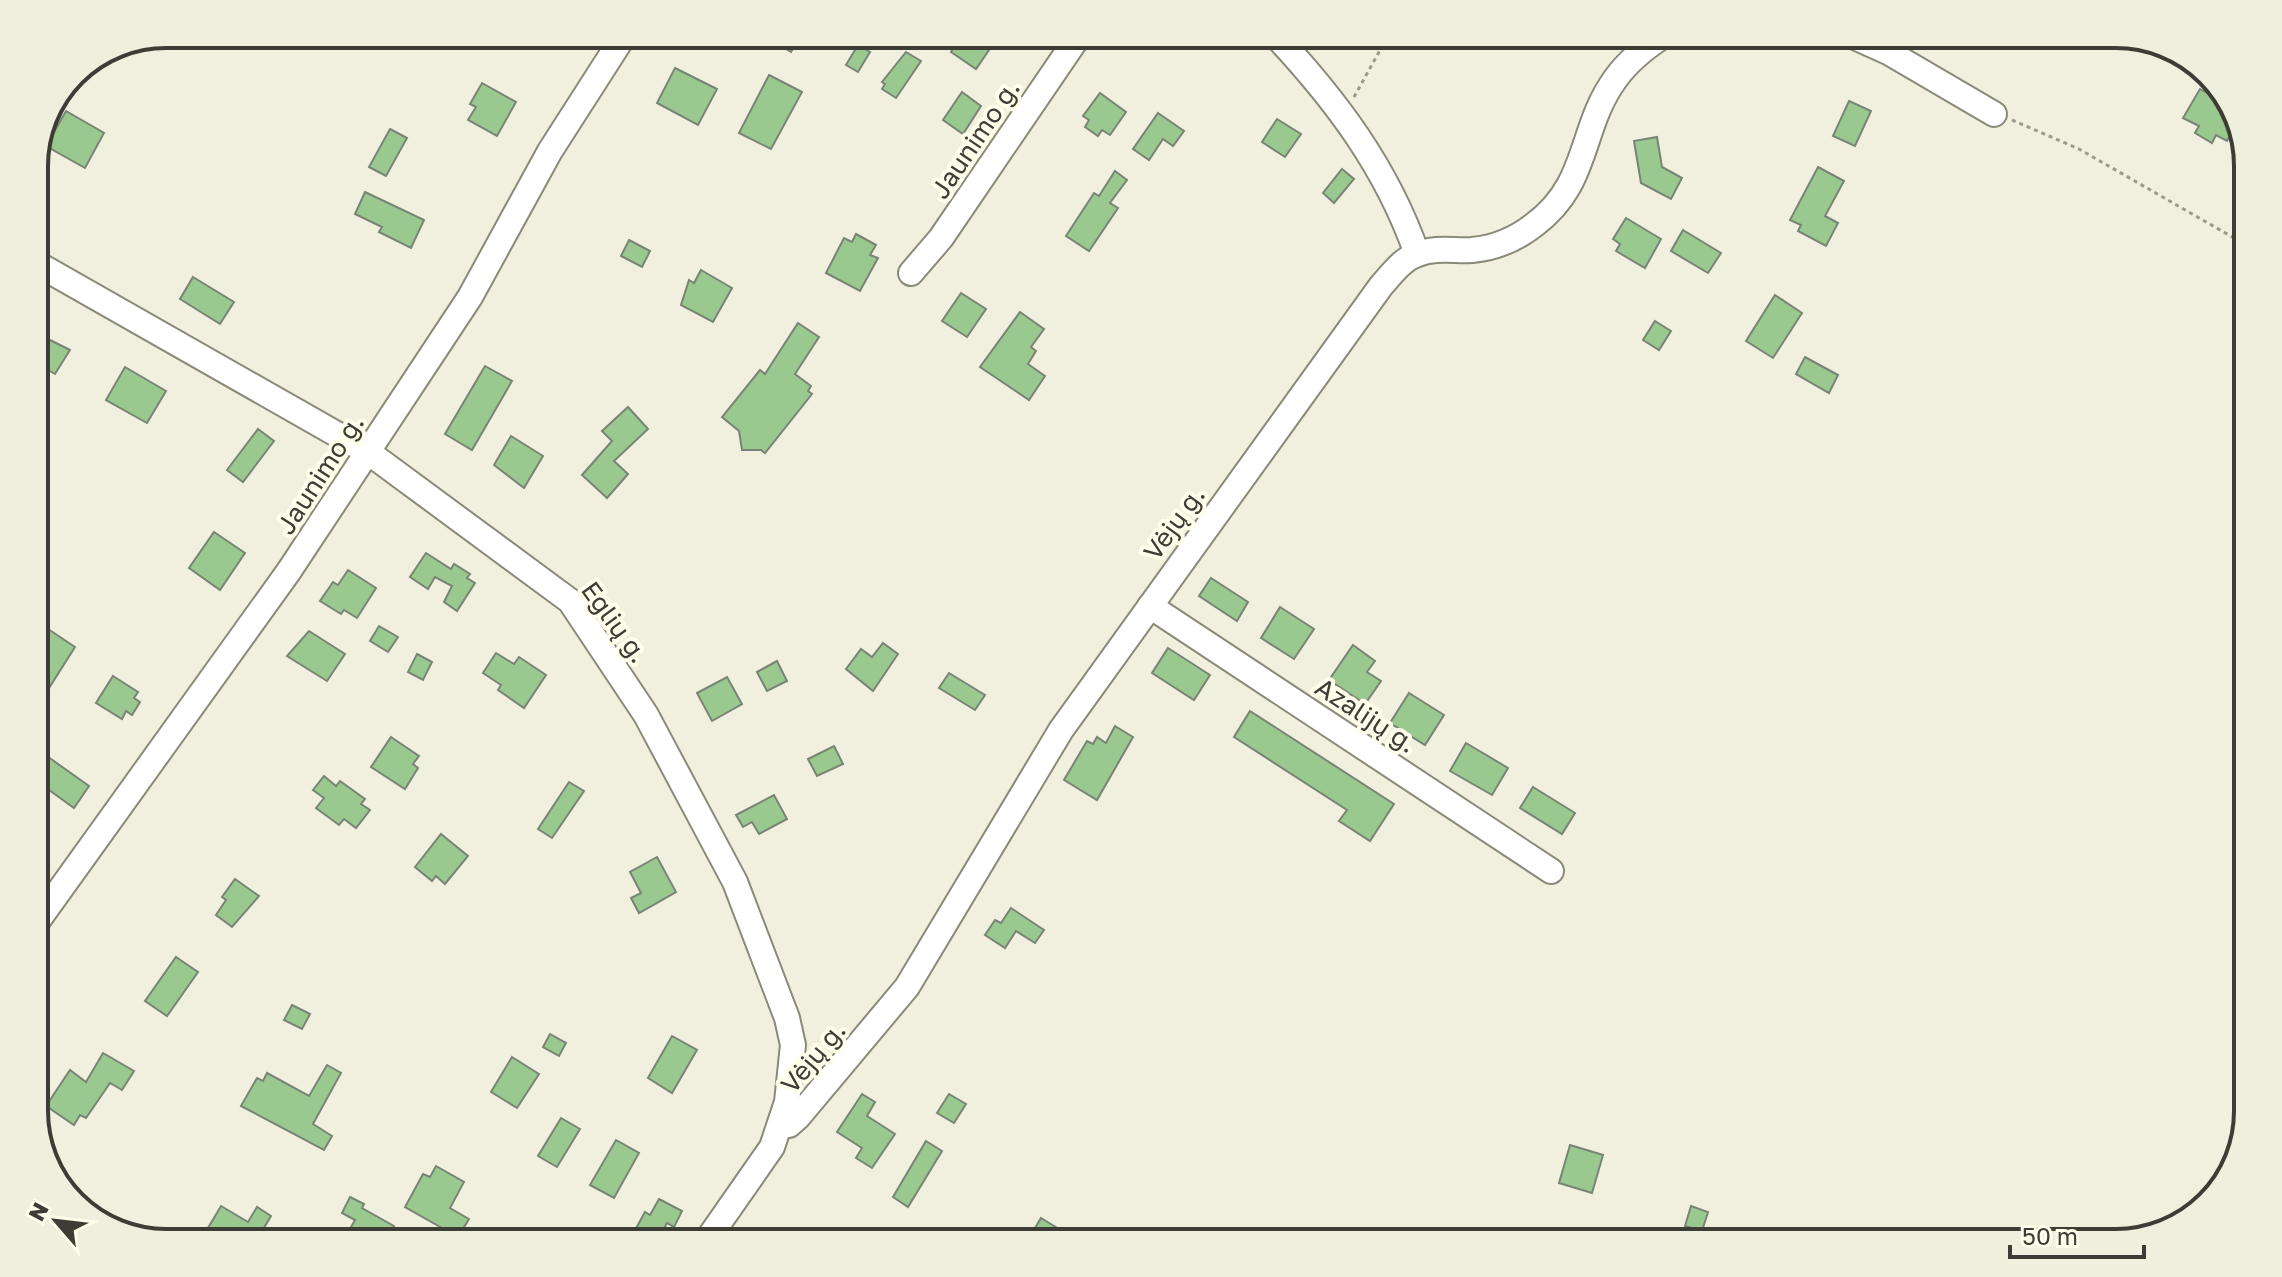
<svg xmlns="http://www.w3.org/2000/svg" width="2282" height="1277" font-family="'Golos Text',sans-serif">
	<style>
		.building { fill: #9ac990; stroke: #798477; stroke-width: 2 }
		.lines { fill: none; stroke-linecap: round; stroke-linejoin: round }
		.minor-casing { stroke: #8a8a79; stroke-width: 28 }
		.path { stroke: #9b9b8e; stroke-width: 3; stroke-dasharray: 4 4; stroke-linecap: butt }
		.minor { stroke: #fff; stroke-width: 24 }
		.labels { text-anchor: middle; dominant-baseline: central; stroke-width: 8; stroke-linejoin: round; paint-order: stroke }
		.street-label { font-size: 26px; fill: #3d3d36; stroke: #fefeeb }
		.rim { fill: none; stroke: #3d3d36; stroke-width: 4 }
	</style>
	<rect width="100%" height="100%" fill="#f1f0de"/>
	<g class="building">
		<polygon points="761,34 802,34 791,52"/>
		<polygon points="963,34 1000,34 976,69 951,52"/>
		<polygon points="858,45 870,52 858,72 846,65"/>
		<polygon points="906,52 921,61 896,98 882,89 885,84 882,82"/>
		<polygon points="675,68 717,89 698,125 657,103"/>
		<polygon points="769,75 802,92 771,149 739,133"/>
		<polygon points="482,83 516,102 497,136 468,120 476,107 470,104"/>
		<polygon points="2200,89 2232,108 2237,123 2227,141 2216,135 2212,143 2195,133 2199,126 2183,118"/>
		<polygon points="962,92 981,106 963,134 943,120"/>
		<polygon points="1100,93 1126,112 1110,135 1102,130 1098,136 1085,127 1089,120 1083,116"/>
		<polygon points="1849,101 1871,111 1855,146 1833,136"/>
		<polygon points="66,111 104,133 85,168 46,146"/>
		<polygon points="1158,113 1184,131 1173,146 1163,139 1149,160 1133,149"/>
		<polygon points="1277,119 1301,134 1285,157 1262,142"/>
		<polygon points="390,129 407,138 386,176 369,167"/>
		<polygon points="1657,137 1662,167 1682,178 1671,199 1641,183 1634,141"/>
		<polygon points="1818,167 1844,181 1825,216 1838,223 1826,246 1798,231 1801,225 1790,220"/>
		<polygon points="1342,169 1354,179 1334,203 1323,193"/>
		<polygon points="1115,171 1127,180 1110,203 1118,208 1089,251 1066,236 1094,193 1099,196"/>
		<polygon points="365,192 424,220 411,248 379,232 382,227 355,214"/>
		<polygon points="1626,218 1661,239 1645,268 1616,251 1620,244 1613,239"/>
		<polygon points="1683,230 1721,253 1708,273 1671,251"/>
		<polygon points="856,234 876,245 870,255 878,258 860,291 826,273 844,238 852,242"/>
		<polygon points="629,240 650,251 642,267 621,256"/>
		<polygon points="701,270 732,288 713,322 681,305 689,280 694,283"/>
		<polygon points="193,277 234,302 220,324 180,299"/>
		<polygon points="961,293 986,309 967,337 942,321"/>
		<polygon points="1775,295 1802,313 1773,358 1746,341"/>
		<polygon points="1020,312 1044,329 1031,347 1036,351 1028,364 1045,376 1029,400 980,367"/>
		<polygon points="1655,321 1671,331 1659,350 1643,340"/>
		<polygon points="798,323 819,337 795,374 811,386 808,391 812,394 765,453 761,450 742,450 739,431 722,417 760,370 765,374"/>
		<polygon points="34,332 70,350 55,374 34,362"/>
		<polygon points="1805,357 1838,375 1829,393 1796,374"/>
		<polygon points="485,366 512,381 472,450 445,434"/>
		<polygon points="125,367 166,391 147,423 106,400"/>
		<polygon points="628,407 648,429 614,461 628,474 607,498 582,475 612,441 602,431"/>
		<polygon points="258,429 274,441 243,482 227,470"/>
		<polygon points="511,436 543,456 524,488 494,465"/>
		<polygon points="214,532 245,553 220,590 189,568"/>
		<polygon points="426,553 451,569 454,564 470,574 467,578 475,583 457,611 444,602 452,586 435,577 428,589 410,577"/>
		<polygon points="348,570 376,588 357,618 344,610 341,614 320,601 333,582 338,585"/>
		<polygon points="1211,578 1248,602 1237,621 1199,596"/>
		<polygon points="1280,607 1314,629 1294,659 1261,638"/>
		<polygon points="379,626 398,637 388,652 370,641"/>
		<polygon points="48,629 75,647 49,688 34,678 34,667 48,646 40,641"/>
		<polygon points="309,631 345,654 327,681 287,656"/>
		<polygon points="883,643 898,654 873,691 846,669 861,649 872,657"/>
		<polygon points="1353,645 1375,661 1367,672 1381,681 1365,704 1329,680"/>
		<polygon points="1168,648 1210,675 1194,700 1152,673"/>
		<polygon points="496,653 514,664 519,657 546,675 524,708 498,690 501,685 483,673"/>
		<polygon points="417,654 432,662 423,680 408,672"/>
		<polygon points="777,661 787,681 767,691 757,672"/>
		<polygon points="949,673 985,695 975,710 939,688"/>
		<polygon points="113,676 138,692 134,698 140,702 132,715 126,711 122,719 96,703"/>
		<polygon points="727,677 742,704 712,721 697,693"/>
		<polygon points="1409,693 1444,715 1425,745 1390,723"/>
		<polygon points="1250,711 1394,804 1370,841 1339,821 1347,810 1234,737"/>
		<polygon points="1115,726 1133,737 1097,800 1064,780 1087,741 1093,744 1097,737 1106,743"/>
		<polygon points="391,737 419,756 413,764 418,768 405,789 371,767"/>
		<polygon points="1466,743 1508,768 1492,795 1450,771"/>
		<polygon points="834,746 843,764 817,776 808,759"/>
		<polygon points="44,754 89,786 74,808 34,779 34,767"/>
		<polygon points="324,776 336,786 340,781 365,799 361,804 370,810 356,828 344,819 339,825 316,808 324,798 313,790"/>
		<polygon points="569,782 584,791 552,838 538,829"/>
		<polygon points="1533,787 1575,813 1562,834 1520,808"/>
		<polygon points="774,795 787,819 759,834 752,822 743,827 736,815"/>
		<polygon points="441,834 468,856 445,884 436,876 432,881 415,867"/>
		<polygon points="657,857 676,892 639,913 631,898 641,893 630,872"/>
		<polygon points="235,879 259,896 232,927 216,915 226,900 222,897"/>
		<polygon points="1011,908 1044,930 1035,943 1016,931 1005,948 985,935 995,920 1001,923"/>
		<polygon points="176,957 198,972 167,1016 145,1001"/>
		<polygon points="292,1005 310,1014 302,1029 284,1020"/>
		<polygon points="550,1034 566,1043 559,1056 543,1047"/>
		<polygon points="672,1036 697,1050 672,1093 648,1078"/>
		<polygon points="103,1053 134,1071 122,1090 110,1083 86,1118 80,1115 74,1125 46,1106 70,1070 86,1082"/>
		<polygon points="512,1057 539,1074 517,1108 491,1092"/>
		<polygon points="327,1065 341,1073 313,1124 332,1136 324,1150 241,1106 257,1078 263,1081 267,1073 309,1096"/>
		<polygon points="862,1094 875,1102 867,1116 895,1134 872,1168 856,1158 862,1148 837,1132"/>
		<polygon points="949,1094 966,1104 954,1123 937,1113"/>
		<polygon points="561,1118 580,1129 557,1167 538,1156"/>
		<polygon points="616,1140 639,1153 614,1198 590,1185"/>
		<polygon points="926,1141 942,1151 908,1207 893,1197"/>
		<polygon points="1570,1145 1603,1155 1592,1193 1559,1183"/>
		<polygon points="436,1166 464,1182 450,1208 469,1219 458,1237 405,1207 423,1174 430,1177"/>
		<polygon points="350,1197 364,1204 362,1208 394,1226 384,1243 342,1243 355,1220 342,1213"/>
		<polygon points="659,1199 682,1211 674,1227 667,1223 657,1243 628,1243 645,1212 650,1215"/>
		<polygon points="221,1206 248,1222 257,1207 271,1216 255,1243 233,1243 208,1228"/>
		<polygon points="1691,1206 1708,1212 1702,1231 1685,1226"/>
		<polygon points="1041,1218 1064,1232 1057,1243 1026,1243"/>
	</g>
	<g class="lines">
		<defs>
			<g id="minor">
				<path d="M1274 34C1336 100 1387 168 1417 254"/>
				<polyline points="1848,34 1888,52 1994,114"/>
				<polyline points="34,262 368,452 570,601 646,715 735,882 787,1018 793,1045 787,1102 772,1147 705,1243"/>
				<polyline points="911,273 941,238 1080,34"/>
				<polyline points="1150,606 1551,871"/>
				<polyline points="34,926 289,571 470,297 550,151 625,34"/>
				<path d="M781 1124 789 1125 798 1117 907 987 1061 730 1381 286C1392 274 1402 259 1418 254 1435 247 1454 251 1472 250 1495 248 1516 239 1534 225 1590 184 1579 128 1616 78 1629 60 1647 46 1666 34"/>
			</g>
		</defs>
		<use href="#minor" class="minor-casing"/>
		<g class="path">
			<polyline points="1354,97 1389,34"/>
			<polyline points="2012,120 2079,149 2248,246"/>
		</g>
		<use href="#minor" class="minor"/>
	</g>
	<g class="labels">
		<g class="street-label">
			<text transform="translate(975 139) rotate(-56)">Jaunimo g.</text>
			<text transform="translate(320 474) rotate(-57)">Jaunimo g.</text>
			<text transform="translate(1174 523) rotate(-54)">Vėjų g.</text>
			<text transform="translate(615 622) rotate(54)">Eglių g.</text>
			<text transform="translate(1366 715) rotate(33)">Azalijų g.</text>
			<text transform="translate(813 1057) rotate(-50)">Vėjų g.</text>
		</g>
	</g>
	<path d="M0 0H2282V1277H0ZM166 48H2116A118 118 0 0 1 2234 166V1111A118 118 0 0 1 2116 1229H166A118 118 0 0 1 48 1111V166A118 118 0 0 1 166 48Z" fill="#efefdd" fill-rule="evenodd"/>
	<path class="rim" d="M166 48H2116A118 118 0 0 1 2234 166V1111A118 118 0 0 1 2116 1229H166A118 118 0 0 1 48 1111V166A118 118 0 0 1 166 48Z"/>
	<g transform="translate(56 1221) rotate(298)" stroke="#fefeeb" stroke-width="6" paint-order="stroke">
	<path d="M0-6L14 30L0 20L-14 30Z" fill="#3d3d36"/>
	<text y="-12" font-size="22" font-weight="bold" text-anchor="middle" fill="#3d3d36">N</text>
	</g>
	<path d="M2010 1245v12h134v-12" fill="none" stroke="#3d3d36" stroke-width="4"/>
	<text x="2022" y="1245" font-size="24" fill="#3d3d36" stroke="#fefeeb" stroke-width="6" paint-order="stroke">50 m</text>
</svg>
